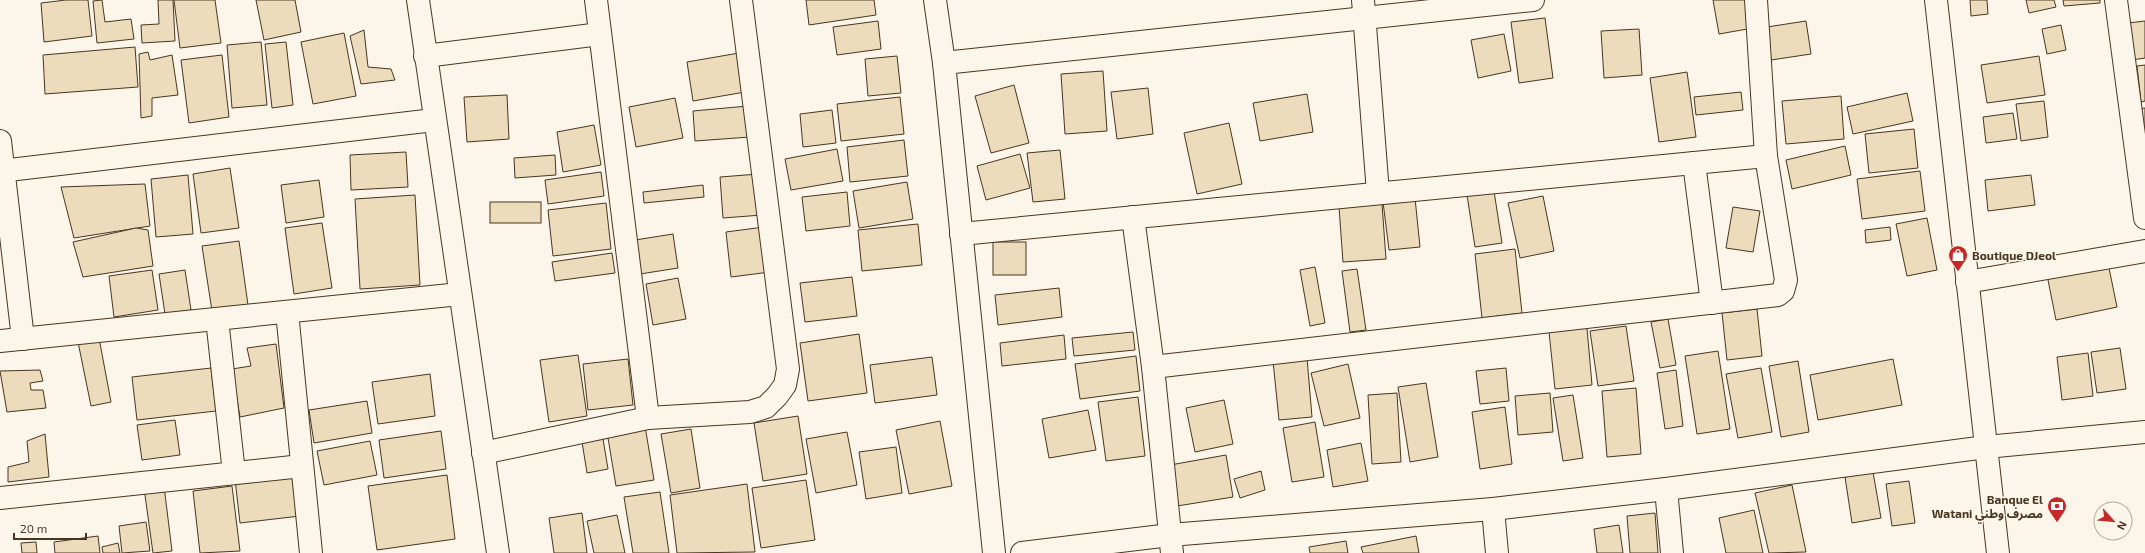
<svg xmlns="http://www.w3.org/2000/svg" width="2145" height="553" font-family="'Exo 2','Noto Sans Arabic',sans-serif">
	<style>
		.building { fill: #ecdcbc; stroke: #4a3520 }
		.lines { fill: none; stroke-linecap: round; stroke-linejoin: round }
		.street-casing { stroke: #4a3520; stroke-width: 24 }
		.secondary-casing { stroke: #4a3520; stroke-width: 24 }
		.street { stroke: #fbf6e9; stroke-width: 22 }
		.secondary { stroke: #fbf6e9; stroke-width: 22 }
		.labels { text-anchor: middle; dominant-baseline: central; stroke-width: 3; stroke-linejoin: round; paint-order: stroke }
		.poi-label { font-size: 12px; font-weight: bold; fill: #4a3520; stroke: #fbf6e9; text-anchor: start }
	</style>
	<rect width="100%" height="100%" fill="#fbf6e9"/>
	<g class="building">
		<polygon points="66,0 88,0 92,36 44,42 41,3"/>
		<polygon points="102,0 105,22 131,19 134,39 97,43 93,1"/>
		<polygon points="158,0 173,0 175,41 142,43 141,25 159,24"/>
		<polygon points="174,0 215,0 221,43 180,48"/>
		<polygon points="256,0 295,0 301,32 264,40"/>
		<polygon points="806,0 874,0 876,15 809,25"/>
		<polygon points="1713,0 1747,0 1753,28 1719,34"/>
		<polygon points="1970,0 1987,0 1988,14 1971,16"/>
		<polygon points="2026,0 2054,0 2056,7 2029,13"/>
		<polygon points="2063,0 2100,0 2100,3 2064,6"/>
		<polygon points="1545,18 1553,78 1519,83 1511,22"/>
		<polygon points="878,21 881,49 837,55 833,27"/>
		<polygon points="1806,21 1811,54 1771,60 1767,27"/>
		<polygon points="2145,21 2145,58 2132,60 2128,23"/>
		<polygon points="2061,25 2066,50 2047,54 2042,29"/>
		<polygon points="1639,29 1642,75 1604,78 1601,31"/>
		<polygon points="364,30 368,67 391,69 395,80 361,84 350,36"/>
		<polygon points="344,33 356,96 313,104 301,42"/>
		<polygon points="1504,34 1511,71 1478,78 1471,40"/>
		<polygon points="261,42 267,105 232,108 227,45"/>
		<polygon points="286,42 293,105 272,108 265,44"/>
		<polygon points="135,47 138,87 45,94 43,55"/>
		<polygon points="148,52 150,60 172,55 178,95 152,98 152,116 141,118 139,54"/>
		<polygon points="739,53 745,92 693,101 687,62"/>
		<polygon points="222,55 229,117 189,123 181,60"/>
		<polygon points="897,56 901,93 868,96 865,59"/>
		<polygon points="2039,56 2045,95 1987,103 1981,65"/>
		<polygon points="2145,65 2145,101 2141,102 2137,66"/>
		<polygon points="1103,71 1107,131 1065,134 1061,74"/>
		<polygon points="1687,72 1696,137 1659,142 1650,78"/>
		<polygon points="1014,85 1029,143 991,153 975,96"/>
		<polygon points="1148,88 1153,134 1117,139 1111,92"/>
		<polygon points="1741,92 1743,110 1696,115 1694,97"/>
		<polygon points="1907,93 1913,121 1853,134 1847,107"/>
		<polygon points="1307,94 1313,132 1260,141 1253,103"/>
		<polygon points="507,95 509,139 467,142 464,97"/>
		<polygon points="1841,96 1844,139 1786,144 1782,101"/>
		<polygon points="900,97 904,134 841,141 837,104"/>
		<polygon points="675,98 683,138 636,147 629,107"/>
		<polygon points="2044,101 2048,137 2021,141 2016,104"/>
		<polygon points="748,106 750,137 695,141 693,111"/>
		<polygon points="2145,108 2145,155 2136,109"/>
		<polygon points="832,110 836,143 803,147 800,114"/>
		<polygon points="2013,113 2017,139 1986,143 1983,117"/>
		<polygon points="1229,123 1242,184 1197,194 1184,133"/>
		<polygon points="594,125 601,165 563,172 557,132"/>
		<polygon points="1914,129 1918,168 1869,173 1865,134"/>
		<polygon points="904,140 908,176 850,182 847,147"/>
		<polygon points="1845,146 1851,175 1792,189 1786,160"/>
		<polygon points="837,149 843,181 791,190 785,159"/>
		<polygon points="1060,150 1065,199 1033,202 1027,153"/>
		<polygon points="406,152 408,187 351,190 350,155"/>
		<polygon points="1020,154 1030,188 986,200 977,166"/>
		<polygon points="555,155 556,175 515,178 514,158"/>
		<polygon points="230,168 239,228 201,233 193,174"/>
		<polygon points="1920,171 1925,211 1862,219 1857,179"/>
		<polygon points="601,172 604,196 548,204 545,180"/>
		<polygon points="759,174 762,215 723,218 720,177"/>
		<polygon points="188,175 193,234 156,237 151,179"/>
		<polygon points="2031,175 2035,205 1988,211 1985,180"/>
		<polygon points="319,180 324,217 286,223 281,185"/>
		<polygon points="907,182 913,219 859,228 853,191"/>
		<polygon points="145,184 150,226 74,238 61,187"/>
		<polygon points="703,185 704,197 644,203 643,192"/>
		<polygon points="1494,191 1502,243 1475,247 1467,195"/>
		<polygon points="847,192 850,226 806,231 802,197"/>
		<polygon points="415,195 420,285 360,289 355,199"/>
		<polygon points="1543,196 1554,251 1520,258 1508,203"/>
		<polygon points="1415,198 1420,247 1389,250 1383,202"/>
		<rect x="490" y="202" width="51" height="21"/>
		<polygon points="606,203 611,249 553,256 548,210"/>
		<polygon points="1382,204 1386,259 1343,262 1339,207"/>
		<polygon points="1733,207 1760,211 1753,252 1726,248"/>
		<polygon points="1927,218 1937,270 1907,276 1896,224"/>
		<polygon points="322,223 332,288 294,294 285,228"/>
		<polygon points="918,224 922,265 862,271 858,230"/>
		<polygon points="764,227 770,272 731,277 726,232"/>
		<polygon points="1890,227 1891,240 1866,243 1865,230"/>
		<polygon points="136,228 148,230 153,266 83,277 73,242"/>
		<polygon points="673,234 678,268 640,274 635,240"/>
		<polygon points="239,241 248,305 212,311 202,246"/>
		<rect x="993" y="242" width="33" height="33"/>
		<polygon points="1515,249 1522,313 1482,318 1475,254"/>
		<polygon points="612,253 615,273 555,281 552,262"/>
		<polygon points="2108,263 2117,307 2056,320 2047,275"/>
		<polygon points="1315,267 1325,323 1310,326 1300,270"/>
		<polygon points="1357,269 1366,330 1350,332 1342,271"/>
		<polygon points="152,270 158,310 114,317 109,276"/>
		<polygon points="185,270 191,310 165,314 159,274"/>
		<polygon points="852,277 857,316 805,322 800,283"/>
		<polygon points="678,278 686,319 653,325 646,284"/>
		<polygon points="1059,288 1062,317 998,325 995,295"/>
		<polygon points="1757,309 1762,356 1727,360 1722,313"/>
		<polygon points="1668,319 1676,365 1660,368 1651,322"/>
		<polygon points="1626,326 1634,381 1598,386 1590,331"/>
		<polygon points="1587,328 1592,385 1555,389 1549,332"/>
		<polygon points="1133,332 1135,350 1074,356 1072,338"/>
		<polygon points="859,334 867,393 808,401 800,343"/>
		<polygon points="1064,335 1066,359 1002,366 1000,343"/>
		<polygon points="99,338 111,402 91,406 78,342"/>
		<polygon points="276,344 284,408 240,417 232,369 251,366 247,348"/>
		<polygon points="2120,348 2126,389 2097,393 2091,352"/>
		<polygon points="1718,351 1730,429 1697,434 1685,356"/>
		<polygon points="2088,353 2093,396 2062,400 2057,357"/>
		<polygon points="578,355 587,416 549,422 540,360"/>
		<polygon points="1136,356 1140,391 1080,399 1075,364"/>
		<polygon points="932,357 937,395 875,403 870,365"/>
		<polygon points="1307,358 1312,417 1279,420 1273,361"/>
		<polygon points="628,359 633,405 588,410 583,364"/>
		<polygon points="1893,359 1902,405 1818,420 1810,375"/>
		<polygon points="1798,361 1809,432 1781,437 1769,366"/>
		<polygon points="1348,364 1360,418 1324,426 1311,373"/>
		<polygon points="211,368 216,411 137,420 132,377"/>
		<polygon points="1506,368 1509,401 1480,404 1476,371"/>
		<polygon points="1761,368 1772,432 1738,438 1726,374"/>
		<polygon points="40,370 43,381 30,383 31,390 43,390 46,408 7,412 0,371"/>
		<polygon points="1676,370 1683,426 1665,429 1657,373"/>
		<polygon points="430,374 435,416 378,424 372,382"/>
		<polygon points="1426,383 1438,457 1410,462 1398,387"/>
		<polygon points="1636,388 1641,454 1607,457 1602,391"/>
		<polygon points="1397,393 1401,462 1372,464 1368,395"/>
		<polygon points="1550,393 1553,432 1518,435 1515,396"/>
		<polygon points="1573,395 1583,458 1563,461 1553,398"/>
		<polygon points="1138,397 1145,456 1106,461 1098,402"/>
		<polygon points="1224,400 1233,444 1195,452 1186,408"/>
		<polygon points="367,401 372,433 314,443 309,410"/>
		<polygon points="1505,407 1512,464 1480,469 1472,412"/>
		<polygon points="1088,410 1096,450 1049,458 1042,419"/>
		<polygon points="798,416 807,474 763,481 754,423"/>
		<polygon points="175,420 180,455 142,460 137,425"/>
		<polygon points="940,421 952,486 909,494 896,430"/>
		<polygon points="1315,422 1324,477 1292,482 1283,428"/>
		<polygon points="645,426 654,480 616,486 607,432"/>
		<polygon points="691,429 700,488 671,493 661,434"/>
		<polygon points="441,431 446,469 384,478 379,440"/>
		<polygon points="847,432 857,485 816,493 806,439"/>
		<polygon points="45,434 49,477 8,482 8,467 29,462 27,441"/>
		<polygon points="603,439 608,469 587,473 582,442"/>
		<polygon points="370,441 377,475 324,485 317,451"/>
		<polygon points="1361,443 1368,481 1333,487 1327,450"/>
		<polygon points="896,447 902,493 866,499 859,452"/>
		<polygon points="1226,455 1233,497 1177,506 1170,465"/>
		<polygon points="1261,471 1265,490 1240,498 1234,479"/>
		<polygon points="294,472 300,516 240,523 235,479"/>
		<polygon points="1873,472 1881,518 1852,523 1845,477"/>
		<polygon points="447,475 455,539 377,550 368,486"/>
		<polygon points="806,480 815,540 761,548 752,488"/>
		<polygon points="1909,481 1915,523 1892,526 1886,484"/>
		<polygon points="747,484 755,552 677,553 670,495"/>
		<polygon points="1792,485 1806,552 1769,553 1755,493"/>
		<polygon points="164,486 172,551 153,553 144,488"/>
		<polygon points="232,486 240,551 200,553 193,491"/>
		<polygon points="660,492 669,553 633,553 624,497"/>
		<polygon points="1754,510 1763,553 1726,553 1719,518"/>
		<polygon points="582,513 587,553 554,553 549,518"/>
		<polygon points="1655,513 1658,553 1630,553 1627,516"/>
		<polygon points="617,515 625,553 594,553 587,521"/>
		<polygon points="146,522 150,551 122,553 119,526"/>
		<polygon points="1619,525 1623,553 1597,553 1594,529"/>
		<polygon points="98,536 100,553 55,553 54,542"/>
		<polygon points="1416,536 1419,553 1363,553 1361,547"/>
		<polygon points="1346,541 1348,553 1310,553 1309,547"/>
		<polygon points="36,542 37,553 22,553 21,543"/>
		<polygon points="118,543 120,553 103,553 102,547"/>
	</g>
	<g class="lines">
		<defs>
			<g id="street">
				<polyline points="418,0 498,553"/>
				<polyline points="596,0 648,418"/>
				<polyline points="1363,0 1378,193"/>
				<polyline points="1936,0 1998,553"/>
				<polyline points="2116,0 2145,218"/>
				<polyline points="425,56 600,34"/>
				<polyline points="944,63 1533,0"/>
				<polyline points="0,141 23,339"/>
				<polyline points="1694,163 1712,303"/>
				<polyline points="0,171 434,120"/>
				<polyline points="1133,217 1153,367 1172,553"/>
				<polyline points="961,234 1766,156"/>
				<polyline points="1967,282 2145,251"/>
				<polyline points="287,312 311,553"/>
				<polyline points="217,319 234,473"/>
				<polyline points="0,341 460,294"/>
				<polyline points="1153,367 1778,295 1783,291 1786,280 1766,156 1756,0"/>
				<polyline points="483,453 648,418 750,412 766,407 777,396 785,385 788,369 741,0"/>
				<polyline points="1666,489 1672,553"/>
				<polyline points="0,498 302,466"/>
				<polyline points="1493,509 1497,553"/>
				<polyline points="1022,553 1170,535 1493,509 1666,489 1986,447 2145,432"/>
			</g>
			<polyline id="secondary" points="935,0 944,63 994,553"/>
		</defs>
		<use href="#street" class="street-casing"/>
		<use href="#secondary" class="secondary-casing"/>
		<use href="#street" class="street"/>
		<use href="#secondary" class="secondary"/>
	</g>
	<defs>
		<symbol id="shop-pin" viewBox="-11 -11 22 30"><path d="M0 17L-7.5 6A9.5 9.5 0 1 1 7.5 6Z" fill="#c62828" stroke="#fbf6e9"/><path d="M-5-2.5h2.3a2.7 3.5 0 0 1 5.4 0H5L5.5 6h-11ZM-1.5-2.5h3a1.5 2.3 0 0 0-3 0Z" fill="#fff"/></symbol>
		<symbol id="bank-pin" viewBox="-11 -11 22 30"><path d="M0 17L-7.5 6A9.5 9.5 0 1 1 7.5 6Z" fill="#c62828" stroke="#fbf6e9"/><path d="M-6-4H6V4H-6ZM0-2.3a2.3 2.3 0 1 0 0 4.6a2.3 2.3 0 1 0 0-4.6Z" fill="#fff"/></symbol>
	</defs>
	<g fill-rule="evenodd">
		<use href="#shop-pin" x="1947" y="244" width="22" height="30"/>
		<use href="#bank-pin" x="2046" y="495" width="22" height="30"/>
	</g>
	<g class="labels">
		<g class="poi-label">
			<text x="1972" y="255">Boutique DJeol</text>
			<text x="2043" y="499" text-anchor="end">Banque El<tspan x="2043" dy="14">Watani مصرف وطني</tspan></text>
		</g>
	</g>
	<g transform="translate(2113 521) rotate(117)"><circle r="19" fill="#fbf6e9" stroke="#b4a999"/>
	<path d="M0-3L7 15L0 10L-7 15Z" fill="#c62828"/>
	<text y="-6" font-size="11" font-weight="bold" text-anchor="middle" fill="#4a3520">N</text>
	</g>
	<path d="M14 533v6h72v-6" fill="none" stroke="#4a3520" stroke-width="2"/>
	<text x="20" y="533" font-size="12" fill="#4a3520" stroke="#fbf6e9" stroke-width="3" paint-order="stroke">20 m</text>
</svg>
